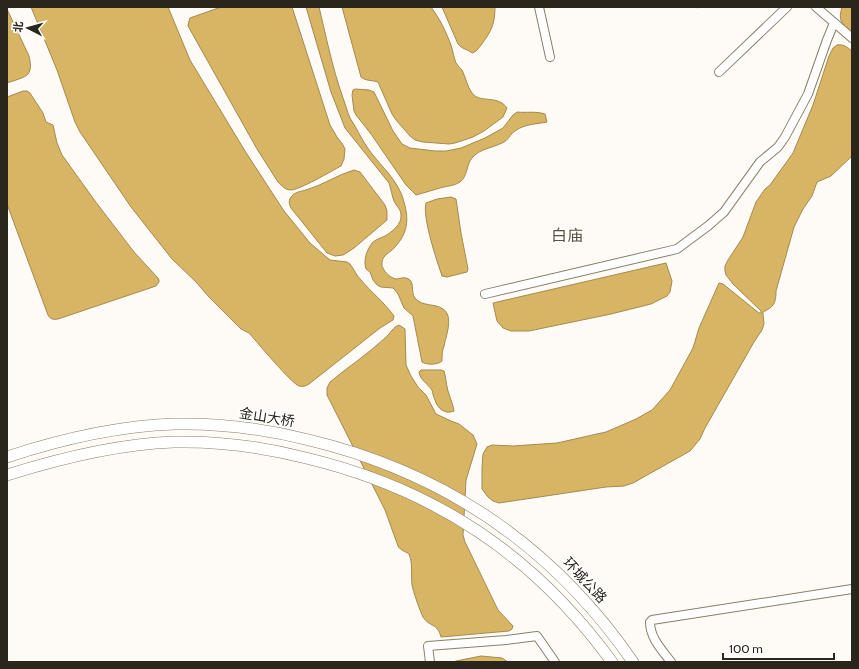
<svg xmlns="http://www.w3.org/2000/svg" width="859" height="669" font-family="Cabin,'Noto Sans SC',sans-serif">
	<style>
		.water { fill: #d7b564; stroke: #a38a4e }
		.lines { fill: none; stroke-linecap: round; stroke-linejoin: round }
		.minor-casing { stroke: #897f68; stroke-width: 10 }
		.highway-casing { stroke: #897f68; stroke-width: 12 }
		.path { stroke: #918d86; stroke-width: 1.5; stroke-dasharray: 2 3; stroke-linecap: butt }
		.minor { stroke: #fff; stroke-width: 8 }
		.highway { stroke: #fff; stroke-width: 11 }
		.labels { text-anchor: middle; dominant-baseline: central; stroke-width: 3; stroke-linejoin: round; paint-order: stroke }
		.street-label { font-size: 14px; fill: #2a261c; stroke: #fff }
		.quarter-label { font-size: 16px; fill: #5a513b; stroke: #fff }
	</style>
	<rect width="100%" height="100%" fill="#fefbf6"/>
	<g class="water">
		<path d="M31 7H168L190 60 245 151 284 211 310 243 330 260 347 262 350 264C354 269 356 275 361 280 371 292 384 302 394 316L393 320 380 328 309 384C306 386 303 387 299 386 291 383 257 342 249 333L241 329 209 297 196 282 172 259 131 207 80 132 75 122 57 70Z"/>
		<path d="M221 7H292L330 125 337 137 343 145 345 149 344 159 341 166C332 171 299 190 291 190 285 190 282 186 278 182L257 149 188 26 189 21 190 18Z"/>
		<path d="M306 7H319C326 36 332 66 342 95 345 103 347 111 350 118 356 127 361 138 367 147 379 165 399 180 404 202 409 219 408 233 395 247 392 251 387 253 384 257 382 260 381 265 383 268 385 273 391 278 396 279 399 279 403 277 406 278 416 280 410 292 415 298 422 307 435 303 443 309 454 316 446 336 444 346 442 351 442 356 442 361 438 365 427 365 422 362L413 316 404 308 398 294 395 290 393 288 381 287 377 285 373 280 370 272 366 269C363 260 367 249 373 242 377 239 381 238 385 236 392 232 402 224 401 215 401 209 396 206 394 201 392 196 391 189 389 183L345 128 331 92Z"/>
		<path d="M342 7H431C440 19 446 32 451 45 453 51 454 58 456 63 458 66 460 68 462 70 466 78 467 86 472 93 480 104 497 94 507 108L503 117 484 131 473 137 455 143 449 144 423 142 415 140 410 136 396 120 392 114 378 82C372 80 365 81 361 77Z"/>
		<path d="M442 7H495C495 24 491 32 481 45 478 49 476 52 472 53 467 49 462 49 458 44Z"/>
		<path d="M842 7H852V32C841 23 838 21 842 7Z"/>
		<path d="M7 9 29 56C30 60 32 70 28 74 25 78 12 81 7 83Z"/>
		<path d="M837 45C843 44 847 47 852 51V156L831 176 817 182 812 196 803 209 794 227 776 291C776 303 774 307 763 312V314L764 324 762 330 754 342 705 428 700 439 690 451 633 483 624 486 606 487 499 503 493 501 488 497 482 489V468L483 454 487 447 492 445 513 446 557 443 606 432 636 419 652 410 670 390 693 348 699 328 719 283 723 284 759 313H761V311L733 284 726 275 725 271V266L728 260 743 237 756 202 765 189 770 185 793 153 813 105 829 56 833 48Z"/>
		<path d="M355 89 369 90 374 92 393 131 402 144 410 148 435 151H446L461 148 485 138 503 128 513 115 517 112C526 113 536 111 545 114L547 122C537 124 524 124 515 131 510 134 508 141 502 143 492 148 479 149 472 158 466 165 468 176 460 182 454 186 447 186 440 188 432 190 424 193 416 195L406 185 371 134 356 115 354 111 352 95 353 90Z"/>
		<path d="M23 91H27L30 93 43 113 46 122 53 125 57 143 62 155 95 201 134 252 158 278 159 280V282L156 286 58 319C53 320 50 319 48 315L7 204V97Z"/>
		<path d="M354 170 360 172 385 205 387 211V220L354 248 343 255 335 256 327 253 291 208C289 204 288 200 292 196 295 192 302 191 306 190 323 185 337 175 354 170Z"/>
		<path d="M451 197 456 199 461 233 468 269 467 272 447 277 442 276C437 261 422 217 426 203L437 199Z"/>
		<polygon points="666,263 672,281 670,292 667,296 651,304 611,314 529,331 511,331 503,328 497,321 493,303"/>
		<path d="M399 325 405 329 406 365 411 376 418 387 426 395 436 414 451 421 459 424 473 435 477 444 466 480 463 535 465 542 498 610 513 626 512 629 509 631 441 637C437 622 430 628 423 617 420 611 413 591 412 585 411 574 413 564 409 554 405 551 401 551 398 546L385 510 327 395V388L330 382C348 367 368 354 385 338 390 334 393 327 399 325Z"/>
		<path d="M421 370H441L444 371C446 377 446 384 448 391 450 398 453 404 454 411 445 415 437 408 435 400 433 397 433 393 432 390 428 384 420 380 419 372Z"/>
		<polygon points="481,656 502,658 508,662 453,662 456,661"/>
	</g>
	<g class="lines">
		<defs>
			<g id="minor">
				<polyline points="539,7 550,57"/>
				<polyline points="816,7 852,38"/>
				<polyline points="719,72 787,7"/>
				<polyline points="485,294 677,249 708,226 724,212 760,162 778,147 785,137 808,94 827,40 834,23"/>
				<polyline points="430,662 428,646 506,640 537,636 555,662"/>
				<path d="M671 662C662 650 650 638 650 622L652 620 852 589"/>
			</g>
			<g id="highway">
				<path d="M7 457C61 439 118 426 175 424 220 423 265 429 309 440 446 473 553 546 633 662"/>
				<path d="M7 475C61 458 117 444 174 442 218 441 263 447 306 458 435 489 534 555 612 662"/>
			</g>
		</defs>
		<use href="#minor" class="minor-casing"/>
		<use href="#highway" class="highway-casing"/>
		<polyline class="path" points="697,8 698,7"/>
		<use href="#minor" class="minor"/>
		<use href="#highway" class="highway"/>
	</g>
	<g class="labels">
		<g class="street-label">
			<text transform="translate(267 417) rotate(9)">金山大桥</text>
			<text transform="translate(585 580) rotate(47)">环城公路</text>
		</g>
		<g class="quarter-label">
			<text x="567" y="235">白庙</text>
		</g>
	</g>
	<rect width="859" height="669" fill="none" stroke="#2a261c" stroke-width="16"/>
	<g transform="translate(28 28) rotate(276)" stroke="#ffffff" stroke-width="3" paint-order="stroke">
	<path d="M0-3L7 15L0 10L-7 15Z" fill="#2a261c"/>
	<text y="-6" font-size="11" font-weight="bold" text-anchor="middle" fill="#2a261c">北</text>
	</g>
	<path d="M723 653v6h111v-6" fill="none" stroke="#2a261c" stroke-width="2"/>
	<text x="729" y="653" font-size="12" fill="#2a261c" stroke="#ffffff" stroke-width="3" paint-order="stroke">100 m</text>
</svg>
